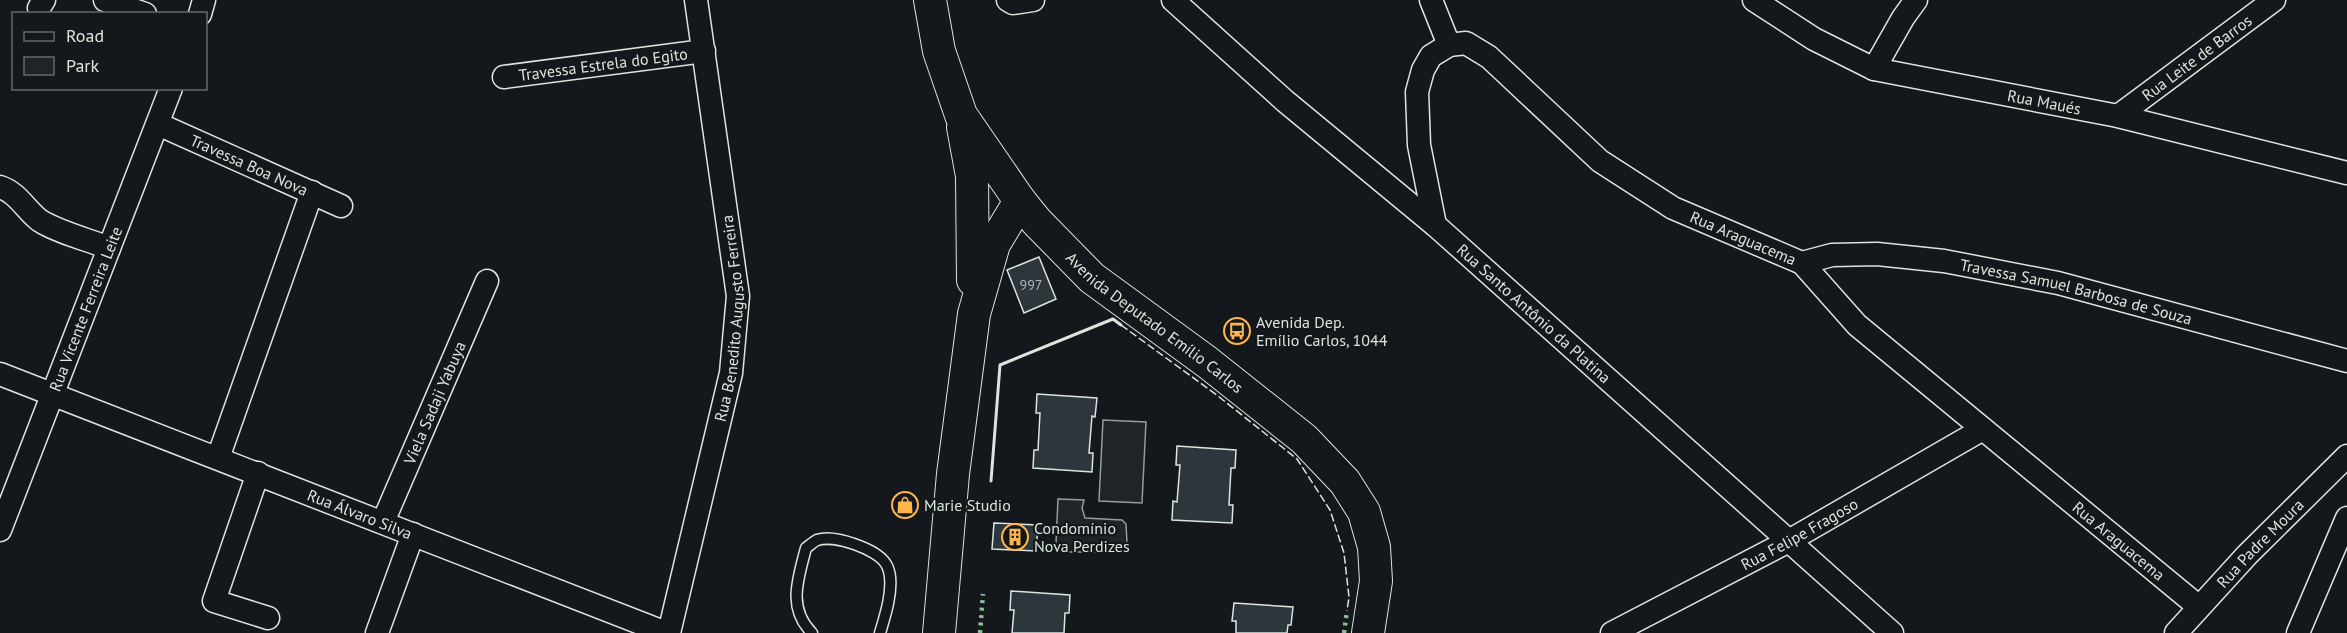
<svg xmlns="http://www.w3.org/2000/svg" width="2347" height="633" font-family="'PT Sans',sans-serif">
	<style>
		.green { fill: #202428; stroke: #939e99; stroke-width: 1.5 }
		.building { fill: #2c363c; stroke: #d8e6dc; stroke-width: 1.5 }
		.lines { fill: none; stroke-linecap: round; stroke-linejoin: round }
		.lane-casing { stroke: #d8e6dc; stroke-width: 13 }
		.street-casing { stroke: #d8e6dc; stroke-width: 25 }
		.secondary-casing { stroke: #d8e6dc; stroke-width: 34 }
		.lane { stroke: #14181c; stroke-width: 10 }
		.street { stroke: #14181c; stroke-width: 22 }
		.secondary { stroke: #14181c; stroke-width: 32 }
		.hedge { stroke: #8ac095; stroke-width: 4.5; stroke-dasharray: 3 4.5; stroke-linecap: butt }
		.fence { stroke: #d8e6dc; stroke-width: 1.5; stroke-dasharray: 8 3; stroke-linecap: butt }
		.wall { stroke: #d8e6dc; stroke-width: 3 }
		.labels { text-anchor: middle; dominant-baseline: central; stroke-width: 4.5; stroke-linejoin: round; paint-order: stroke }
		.number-label { font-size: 14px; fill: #adbab4 }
		.street-label { font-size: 16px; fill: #d8e6dc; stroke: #14181c }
		.poi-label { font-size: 16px; fill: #d8e6dc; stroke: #14181c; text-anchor: start }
	</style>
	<rect width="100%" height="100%" fill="#14181c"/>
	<g class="green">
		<polygon points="1103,420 1146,422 1142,503 1099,501"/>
		<polygon points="1058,499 1084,500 1082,508 1085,518 1122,520 1126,524 1127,543 1123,552 1063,552 1056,543"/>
	</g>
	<g class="building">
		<polygon points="1039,257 1056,299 1024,313 1007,270"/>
		<polygon points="1037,394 1097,398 1095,417 1092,416 1089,453 1093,453 1092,472 1033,468 1034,450 1038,450 1040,413 1036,413"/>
		<polygon points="1177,446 1236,450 1235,468 1231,468 1229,505 1233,505 1232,523 1172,520 1173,501 1177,502 1180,465 1176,465"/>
		<polygon points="994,523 1038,525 1036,551 992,549"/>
		<polygon points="1011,591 1070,595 1069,613 1065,613 1064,633 1012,633 1014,610 1010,610"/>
		<polygon points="1234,603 1293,607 1291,625 1288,625 1287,633 1236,633 1236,621 1232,621"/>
	</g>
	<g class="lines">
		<defs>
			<path id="lane" d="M812 633C787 608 798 579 806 548 809 546 813 542 817 540 834 534 877 549 886 564 888 567 890 574 890 577 892 595 885 616 880 633"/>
			<g id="street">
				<polyline points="105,0 145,14"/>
				<polyline points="1008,0 1013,3 1033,0"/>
				<path id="s1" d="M1173 0 1285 101 1435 225 1892 633"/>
				<polyline points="1431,0 1449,45"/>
				<path id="s2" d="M1754 0 1814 39 1874 69 2118 116 2347 173"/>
				<polyline points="39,8 44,0"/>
				<polyline points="200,14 204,0"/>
				<polyline points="1874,69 1903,18 1916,0"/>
				<path id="s3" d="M504 77 704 51"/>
				<path id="s4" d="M2118 116 2274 0"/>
				<path id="s5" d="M158 124 341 206"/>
				<path d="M0 187C18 193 25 209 39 220 57 232 89 240 109 248"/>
				<path id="s6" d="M1435 225 1419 145 1417 92 1423 70 1431 56 1449 45 1466 43 1489 57 1600 161 1673 208 1802 263 1857 325 2199 607"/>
				<path id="s7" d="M1802 263 1832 255 1877 254 1944 261 2058 283 2347 361"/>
				<path id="s8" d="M0 374 666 633"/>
				<polyline points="218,458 312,192"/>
				<polyline points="258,473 214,601 268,618"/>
				<path id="s9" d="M383 522 487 281"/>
				<path id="s10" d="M0 530 171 88"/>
				<polyline points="377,633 413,534"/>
				<path id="s11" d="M669 633 731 373 738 296 696 0"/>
				<path id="s12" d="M1612 633 1787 542 1983 429"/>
				<path id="s13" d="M2176 633 2247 555 2347 456"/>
				<polyline points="2298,633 2347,518"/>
			</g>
			<g id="secondary">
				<path id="s14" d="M930 0 939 51 961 115 1020 201 1037 222 1092 278 1207 362 1304 439 1345 482 1364 512 1374 547 1376 581 1368 633"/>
				<polyline points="963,127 972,176 973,280"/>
				<polyline points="939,633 953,474 974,314 994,244 1020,201"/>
			</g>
		</defs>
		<use href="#lane" class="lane-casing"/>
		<use href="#street" class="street-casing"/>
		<use href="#secondary" class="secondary-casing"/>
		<use href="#lane" class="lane"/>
		<use href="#street" class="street"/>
		<use href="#secondary" class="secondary"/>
		<g class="hedge">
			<polyline points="980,633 983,594"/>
			<polyline points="1344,633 1347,611"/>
		</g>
		<polyline class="fence" points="1121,325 1218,396 1297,459 1330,510 1344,553 1349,597 1347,611"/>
		<polyline class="wall" points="991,481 1000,365 1113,319 1121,325"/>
	</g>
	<defs>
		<symbol id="bus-ring" viewBox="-11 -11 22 22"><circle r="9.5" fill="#14181c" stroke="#ffb74d" stroke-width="1.5"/><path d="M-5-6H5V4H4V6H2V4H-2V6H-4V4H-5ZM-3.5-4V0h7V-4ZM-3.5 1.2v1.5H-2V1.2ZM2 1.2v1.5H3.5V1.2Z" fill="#ffb74d"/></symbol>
		<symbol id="shop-ring" viewBox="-11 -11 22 22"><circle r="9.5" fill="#14181c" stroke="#ffb74d" stroke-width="1.5"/><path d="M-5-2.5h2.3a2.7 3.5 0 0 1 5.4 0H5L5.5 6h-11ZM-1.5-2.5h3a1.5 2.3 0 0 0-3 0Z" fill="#ffb74d"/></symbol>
		<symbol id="building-ring" viewBox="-11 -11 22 22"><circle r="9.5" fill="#14181c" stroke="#ffb74d" stroke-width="1.5"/><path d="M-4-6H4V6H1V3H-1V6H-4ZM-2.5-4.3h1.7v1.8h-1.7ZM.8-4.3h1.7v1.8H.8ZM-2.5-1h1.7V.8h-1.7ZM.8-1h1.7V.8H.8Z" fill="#ffb74d"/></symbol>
	</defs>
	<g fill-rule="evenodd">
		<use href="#bus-ring" x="1222" y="316" width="30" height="30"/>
		<use href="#shop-ring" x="890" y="490" width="30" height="30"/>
		<use href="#building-ring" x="1000" y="522" width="30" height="30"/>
	</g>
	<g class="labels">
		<g class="number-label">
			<text x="1031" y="285">997</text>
		</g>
		<g class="street-label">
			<text stroke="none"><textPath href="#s4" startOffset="98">Rua Leite de Barros</textPath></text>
			<text stroke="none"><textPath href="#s3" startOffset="100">Travessa Estrela do Egito</textPath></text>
			<text stroke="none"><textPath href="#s2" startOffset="312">Rua Maués</textPath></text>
			<text stroke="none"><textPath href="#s5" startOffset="100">Travessa Boa Nova</textPath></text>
			<text stroke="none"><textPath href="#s6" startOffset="554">Rua Araguacema</textPath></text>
			<text stroke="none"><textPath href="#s7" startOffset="279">Travessa Samuel Barbosa de Souza</textPath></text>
			<text stroke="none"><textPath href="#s10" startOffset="237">Rua Vicente Ferreira Leite</textPath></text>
			<text stroke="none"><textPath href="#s1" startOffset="478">Rua Santo Antônio da Platina</textPath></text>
			<text stroke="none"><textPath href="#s11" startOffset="322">Rua Benedito Augusto Ferreira</textPath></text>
			<text stroke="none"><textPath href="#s14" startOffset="406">Avenida Deputado Emílio Carlos</textPath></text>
			<text stroke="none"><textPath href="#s9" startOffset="130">Viela Sadaji Yabuya</textPath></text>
			<text stroke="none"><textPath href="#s8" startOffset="386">Rua Álvaro Silva</textPath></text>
			<text stroke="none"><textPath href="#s12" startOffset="212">Rua Felipe Fragoso</textPath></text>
			<text stroke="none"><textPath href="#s6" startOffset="1040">Rua Araguacema</textPath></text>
			<text stroke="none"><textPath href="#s13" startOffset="123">Rua Padre Moura</textPath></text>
		</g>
		<g class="poi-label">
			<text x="1256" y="322">Avenida Dep.<tspan x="1256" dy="18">Emílio Carlos, 1044</tspan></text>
			<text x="924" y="505">Marie Studio</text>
			<text x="1034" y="528">Condomínio<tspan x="1034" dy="18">Nova Perdizes</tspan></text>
		</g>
	</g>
	<rect x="12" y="12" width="195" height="78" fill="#14181c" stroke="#626a69" stroke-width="1.5"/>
	<rect x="24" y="32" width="30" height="9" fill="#14181c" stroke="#626a69" stroke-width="1.5"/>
	<text x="66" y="42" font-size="18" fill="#d8e6dc">Road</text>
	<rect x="24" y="57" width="30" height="18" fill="#202428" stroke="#626a69" stroke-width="1.5"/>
	<text x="66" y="72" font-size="18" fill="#d8e6dc">Park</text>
</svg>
